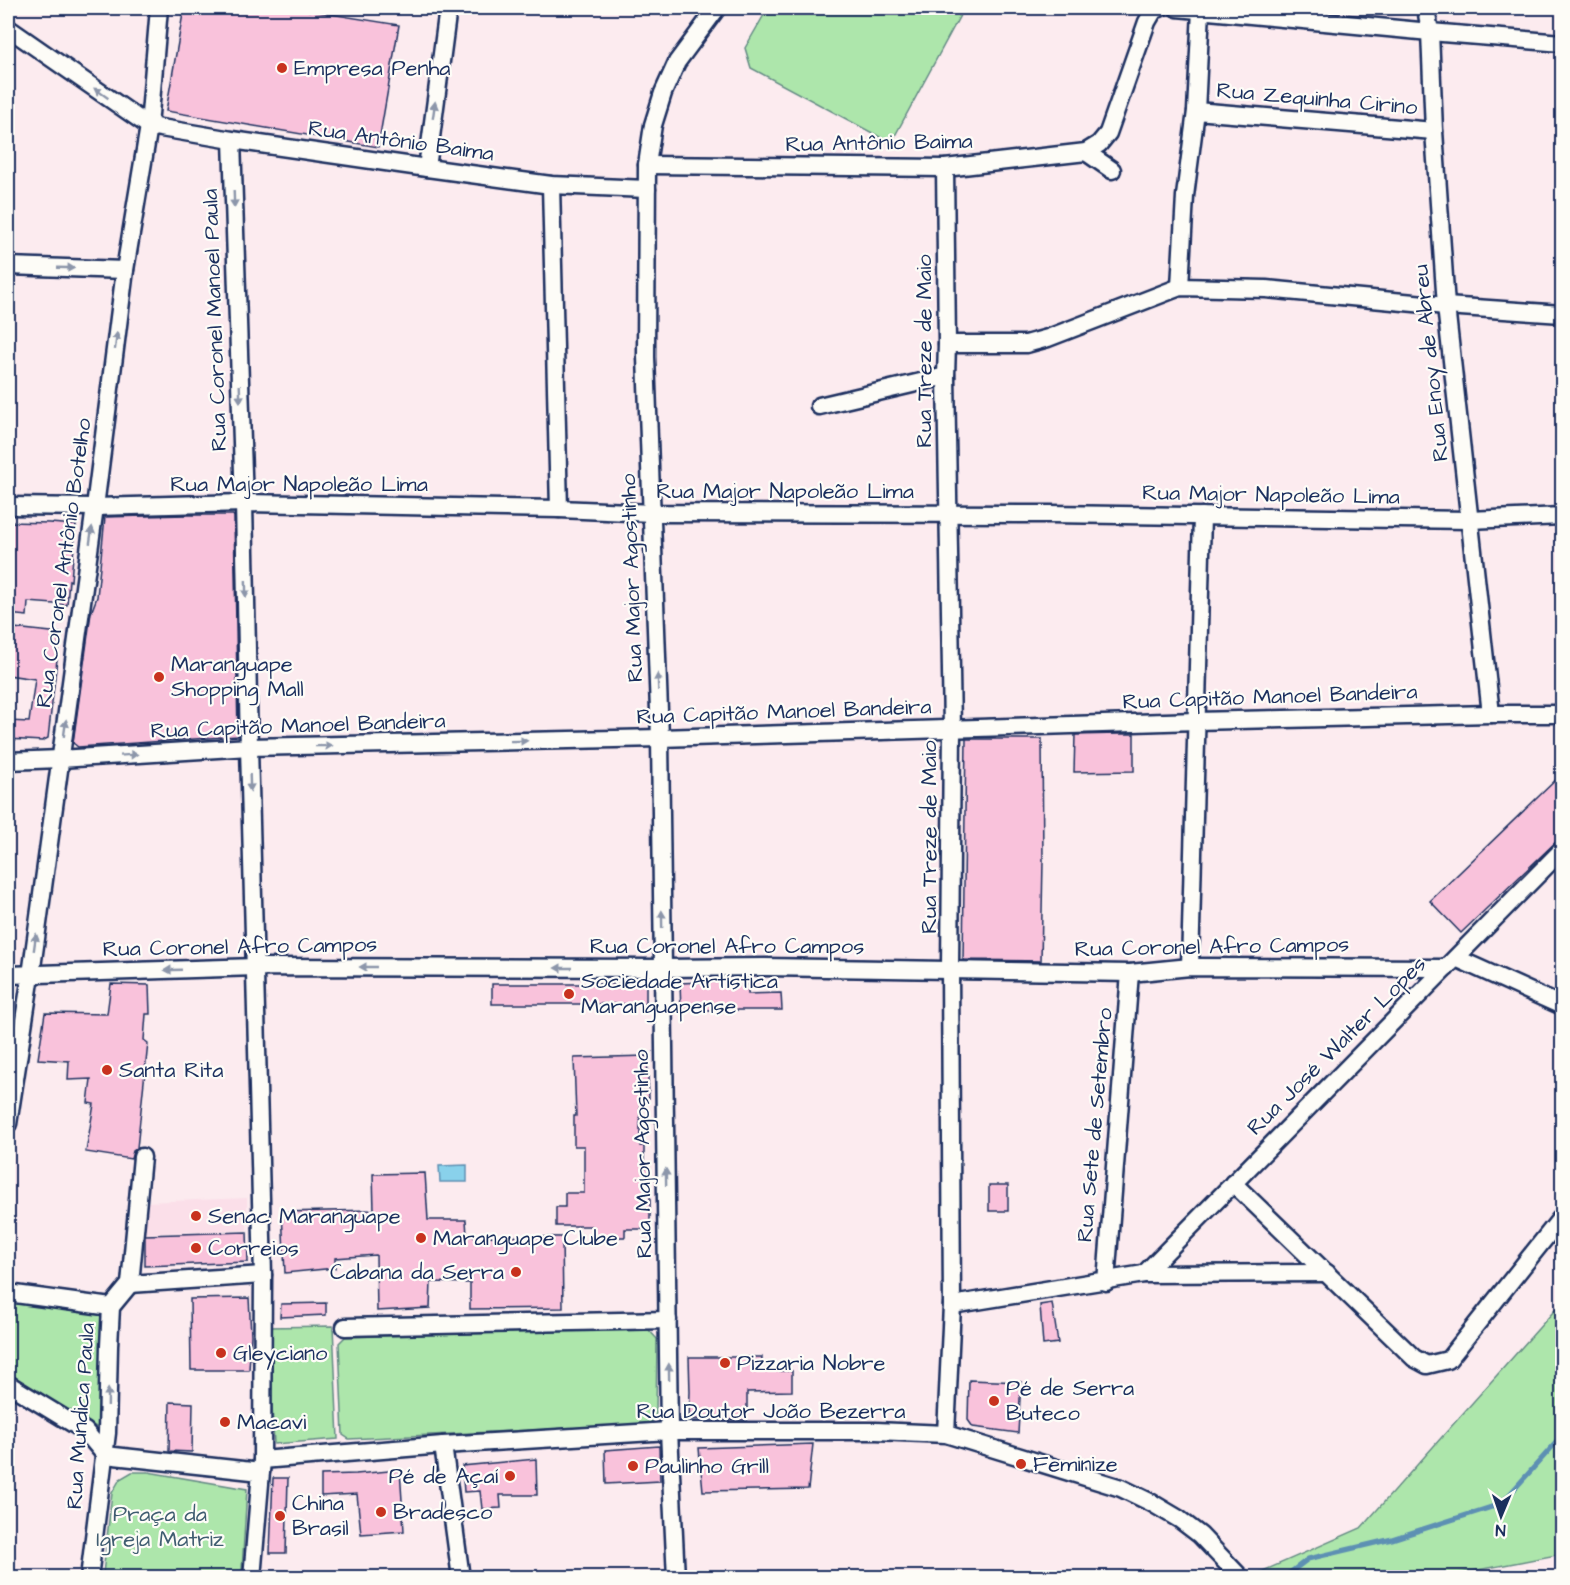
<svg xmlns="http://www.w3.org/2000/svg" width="1570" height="1585" font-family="'Architects Daughter',sans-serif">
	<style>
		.built { fill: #fbdfe9 }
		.green { fill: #ade6ab; stroke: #648a84; stroke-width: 1.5 }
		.water { fill: #89d1eb; stroke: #5d90b3; stroke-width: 1.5 }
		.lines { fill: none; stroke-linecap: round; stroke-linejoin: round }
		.stream { stroke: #5d90b3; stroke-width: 5 }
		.building { fill: #f9c2db; stroke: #1b2f5e; stroke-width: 1.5 }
		.minor-casing { stroke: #1b2f5e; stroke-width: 21 }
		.minor { stroke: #fdfcf7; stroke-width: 16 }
		.oneway { fill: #8c96aa }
		.poi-dot { fill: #c8321e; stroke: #fdfcf7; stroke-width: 2 }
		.labels { text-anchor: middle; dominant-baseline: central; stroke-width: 4.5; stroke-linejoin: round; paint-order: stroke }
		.poi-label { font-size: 22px; fill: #1b2f5e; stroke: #fdfcf7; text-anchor: start }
		.street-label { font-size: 22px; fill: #1b2f5e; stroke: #fdfcf7 }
		.park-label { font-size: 22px; fill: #405d71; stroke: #fdfcf7 }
	</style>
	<rect width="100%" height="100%" fill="#fcebef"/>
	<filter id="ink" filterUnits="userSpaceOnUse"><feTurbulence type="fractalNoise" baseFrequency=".0167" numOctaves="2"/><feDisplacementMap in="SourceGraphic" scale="12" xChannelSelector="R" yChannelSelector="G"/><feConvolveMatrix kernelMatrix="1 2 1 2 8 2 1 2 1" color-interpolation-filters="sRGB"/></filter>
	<g filter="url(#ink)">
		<polygon class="built" points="247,1198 247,1230 143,1234 145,1202"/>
		<g class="green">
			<polygon points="768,8 964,8 891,143 751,68 745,48"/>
			<polygon points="12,1302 111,1316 107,1433 8,1378 8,1304"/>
			<polygon points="1562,1302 1562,1554 1441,1577 1247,1578 1361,1528"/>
			<polygon points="333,1326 338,1439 274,1444 268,1327"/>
			<polygon points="648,1329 657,1339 656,1415 650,1424 349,1439 343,1435 339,1343 345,1337"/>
			<polygon points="132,1472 148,1472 247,1489 242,1570 239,1577 106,1577 103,1574 112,1493 120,1479"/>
		</g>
		<polygon class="water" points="467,1165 467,1182 440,1182 439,1166"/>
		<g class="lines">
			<polyline class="stream" points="1283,1578 1308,1559 1392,1539 1501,1504 1562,1436"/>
		</g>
		<g class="building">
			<polygon points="184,8 293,8 399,25 378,147 166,111"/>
			<polygon points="186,515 233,515 234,517 238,736 78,747 73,743 91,613 97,597 105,517"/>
			<polygon points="8,522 50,523 76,525 72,568 71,581 69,580 67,605 28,602 27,616 8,614"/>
			<polygon points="14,628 60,633 48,738 42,741 8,739 8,721 29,722 35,679 8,675 8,649 12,649"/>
			<polygon points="1118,734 1134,734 1134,771 1074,772 1075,735"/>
			<polygon points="966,739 1042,739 1043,861 1041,961 963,960"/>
			<polygon points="1563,773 1563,835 1461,933 1430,901"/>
			<polygon points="748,980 748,994 781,993 782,1010 681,1010 680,983"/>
			<polygon points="111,984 149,985 150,1014 146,1014 144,1040 148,1043 137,1148 133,1151 131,1159 86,1152 94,1104 88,1103 91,1079 68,1080 69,1061 38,1059 45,1013 107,1014"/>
			<rect x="492" y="984" width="154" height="20"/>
			<polygon points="647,1056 649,1098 640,1098 640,1146 644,1146 644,1168 650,1168 650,1229 625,1229 625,1237 592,1237 592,1226 556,1226 556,1207 565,1207 565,1193 584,1193 584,1146 574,1146 574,1116 576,1116 574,1058"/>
			<polygon points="425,1173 428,1220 466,1220 467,1236 562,1237 563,1308 470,1309 470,1283 431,1282 430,1308 377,1311 376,1255 335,1258 335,1268 285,1273 282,1212 374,1210 373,1174"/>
			<rect x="989" y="1185" width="19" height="26"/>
			<polygon points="247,1232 248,1262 145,1266 145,1235"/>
			<polygon points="249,1298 251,1335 249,1370 191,1370 190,1299"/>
			<polygon points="326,1303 326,1315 280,1317 281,1304"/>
			<polygon points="1052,1303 1058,1343 1043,1345 1040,1305"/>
			<polygon points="689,1357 762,1357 761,1371 792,1371 792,1391 747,1392 747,1420 689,1419 690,1392"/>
			<polygon points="969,1380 1021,1382 1018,1433 973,1427 968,1420"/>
			<polygon points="170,1402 193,1403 192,1452 169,1451"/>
			<polygon points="813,1444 808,1489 703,1491 699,1448"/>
			<polygon points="659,1446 660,1481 606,1484 605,1450"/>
			<polygon points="536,1459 537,1495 500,1495 501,1508 482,1509 480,1491 464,1492 462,1466"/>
			<polygon points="400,1470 404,1531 361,1534 357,1494 321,1496 321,1475 356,1474"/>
			<polygon points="273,1478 288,1478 286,1553 270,1553"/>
		</g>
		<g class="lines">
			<defs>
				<g id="minor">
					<polyline points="1177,8 1430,32 1562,43"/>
					<polyline points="1426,8 1430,32 1434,131 1446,306 1491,714"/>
					<polyline points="8,28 149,126 232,140 427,168 551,185 647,189"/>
					<polyline points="1196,111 1434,131"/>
					<polyline points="232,140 244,503 249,747 263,1275 262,1460 252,1578"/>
					<polyline points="1086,152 1112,170"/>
					<polyline points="647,165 945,168 1086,152 1099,144 1108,133 1147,22 1154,10 1160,8"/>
					<polyline points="427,168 448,8"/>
					<polyline points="945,168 947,344 946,376 952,729 950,969 952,1305 946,1434"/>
					<polyline points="551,185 559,509"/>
					<polyline points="8,266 125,270"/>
					<polyline points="1180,287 1185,196 1196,111 1201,10"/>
					<polyline points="947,344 1026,344 1048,338 1180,287 1266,289 1446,306 1562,314"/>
					<polyline points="819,406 946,376"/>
					<polyline points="8,506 95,507 244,503 559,509 653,513 1050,514 1469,520 1562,516"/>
					<polyline points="8,761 60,759 249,747 660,738 1196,721 1491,714 1562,714"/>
					<polyline points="1456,958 1562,1006"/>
					<polyline points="1190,967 1202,516"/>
					<polyline points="8,975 256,967 663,968 765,967 1130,973 1190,967 1446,968"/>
					<polyline points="8,1124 31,975 95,507 125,270 149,126 159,8"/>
					<polyline points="1233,1183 1414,1358 1427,1365 1448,1360 1561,1218"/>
					<polyline points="1144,1274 1562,850"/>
					<polyline points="1106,1282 1130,973"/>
					<polyline points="130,1284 263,1275"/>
					<polyline points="8,1293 111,1307"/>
					<polyline points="952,1305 1144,1274 1327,1273"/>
					<polyline points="345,1327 668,1320"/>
					<polyline points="8,1384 85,1431 105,1455 261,1472"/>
					<polyline points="443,1445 461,1578"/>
					<polyline points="262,1460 443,1445 669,1431 876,1431 946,1434 1121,1488 1152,1503 1179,1519 1200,1535 1241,1578"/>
					<polyline points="89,1578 107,1433 109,1346 111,1307 130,1284 142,1157"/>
					<polyline points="676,1578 669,1431 660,738 646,357 647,165 653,125 663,93 677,62 717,8"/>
				</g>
			</defs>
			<use href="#minor" class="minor-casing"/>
			<use href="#minor" class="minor"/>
		</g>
		<defs><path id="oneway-solid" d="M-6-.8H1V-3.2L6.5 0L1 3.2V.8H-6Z" transform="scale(1.5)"/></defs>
		<g class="oneway">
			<use href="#oneway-solid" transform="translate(101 93) rotate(-145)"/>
			<use href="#oneway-solid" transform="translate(434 110) rotate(-82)"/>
			<use href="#oneway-solid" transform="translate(234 199) rotate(88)"/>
			<use href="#oneway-solid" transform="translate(66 268) rotate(2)"/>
			<use href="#oneway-solid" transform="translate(116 341) rotate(-83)"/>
			<use href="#oneway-solid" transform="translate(240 394) rotate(88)"/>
			<use href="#oneway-solid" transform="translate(91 535) rotate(-82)"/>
			<use href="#oneway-solid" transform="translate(246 589) rotate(89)"/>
			<use href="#oneway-solid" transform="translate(658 682) rotate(-92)"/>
			<use href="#oneway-solid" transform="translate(65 728) rotate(-82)"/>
			<use href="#oneway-solid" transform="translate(519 741) rotate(-1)"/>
			<use href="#oneway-solid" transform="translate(324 746) rotate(-1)"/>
			<use href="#oneway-solid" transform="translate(129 755) rotate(-4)"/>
			<use href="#oneway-solid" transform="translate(250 783) rotate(88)"/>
			<use href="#oneway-solid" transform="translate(662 919) rotate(-91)"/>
			<use href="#oneway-solid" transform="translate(35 942) rotate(-82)"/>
			<use href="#oneway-solid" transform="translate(368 967) rotate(-180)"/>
			<use href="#oneway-solid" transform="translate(563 968) rotate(-180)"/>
			<use href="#oneway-solid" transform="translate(173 970) rotate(178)"/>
			<use href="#oneway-solid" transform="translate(666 1177) rotate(-91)"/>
			<use href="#oneway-solid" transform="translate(669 1372) rotate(-91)"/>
			<use href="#oneway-solid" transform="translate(108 1397) rotate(-89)"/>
		</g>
	</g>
	<g class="poi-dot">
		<circle cx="282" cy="68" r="6"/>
		<circle cx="159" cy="677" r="6"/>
		<circle cx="569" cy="994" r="6"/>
		<circle cx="107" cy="1070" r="6"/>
		<circle cx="196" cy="1216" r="6"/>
		<circle cx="421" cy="1238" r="6"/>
		<circle cx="196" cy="1248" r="6"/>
		<circle cx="516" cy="1272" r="6"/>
		<circle cx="221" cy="1353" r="6"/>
		<circle cx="725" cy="1363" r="6"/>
		<circle cx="994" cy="1401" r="6"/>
		<circle cx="225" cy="1422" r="6"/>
		<circle cx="1021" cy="1464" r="6"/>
		<circle cx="633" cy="1466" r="6"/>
		<circle cx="510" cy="1476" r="6"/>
		<circle cx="381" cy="1512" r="6"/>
		<circle cx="280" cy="1516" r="6"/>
	</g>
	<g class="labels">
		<g class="poi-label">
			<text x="294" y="68">Empresa Penha</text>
			<text x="171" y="664">Maranguape<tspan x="171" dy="25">Shopping Mall</tspan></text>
			<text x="581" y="981">Sociedade Artística<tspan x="581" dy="25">Maranguapense</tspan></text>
			<text x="119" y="1070">Santa Rita</text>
			<text x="208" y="1216">Senac Maranguape</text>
			<text x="433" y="1238">Maranguape Clube</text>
			<text x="208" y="1248">Correios</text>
			<text x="504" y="1272" text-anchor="end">Cabana da Serra</text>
			<text x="233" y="1353">Gleyciano</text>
			<text x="737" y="1363">Pizzaria Nobre</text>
			<text x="1006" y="1388">Pé de Serra<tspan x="1006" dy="25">Buteco</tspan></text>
			<text x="237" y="1422">Macavi</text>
			<text x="1033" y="1464">Feminize</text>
			<text x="645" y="1466">Paulinho Grill</text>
			<text x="498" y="1476" text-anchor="end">Pé de Açaí</text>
			<text x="292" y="1503">China<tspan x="292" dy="25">Brasil</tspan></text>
			<text x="393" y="1512">Bradesco</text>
		</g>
		<g class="street-label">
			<text transform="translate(1317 99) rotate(5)">Rua Zequinha Cirino</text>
			<text transform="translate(401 141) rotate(8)">Rua Antônio Baima</text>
			<text transform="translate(879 143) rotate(-1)">Rua Antônio Baima</text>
			<text transform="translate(215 320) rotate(-92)">Rua Coronel Manoel Paula</text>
			<text transform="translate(924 351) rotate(-90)">Rua Treze de Maio</text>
			<text transform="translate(1431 363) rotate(-96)">Rua Enoy de Abreu</text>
			<text x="299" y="484">Rua Major Napoleão Lima</text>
			<text x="785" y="491">Rua Major Napoleão Lima</text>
			<text transform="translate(1271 495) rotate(1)">Rua Major Napoleão Lima</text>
			<text transform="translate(64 563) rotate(-82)">Rua Coronel Antônio Botelho</text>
			<text transform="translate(632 578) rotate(-92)">Rua Major Agostinho</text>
			<text transform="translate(1270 697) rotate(-2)">Rua Capitão Manoel Bandeira</text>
			<text transform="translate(784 712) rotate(-2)">Rua Capitão Manoel Bandeira</text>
			<text transform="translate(298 726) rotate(-2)">Rua Capitão Manoel Bandeira</text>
			<text transform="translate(929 837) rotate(-90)">Rua Treze de Maio</text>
			<text x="727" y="946">Rua Coronel Afro Campos</text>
			<text transform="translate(240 947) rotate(-1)">Rua Coronel Afro Campos</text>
			<text transform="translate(1212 947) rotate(-1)">Rua Coronel Afro Campos</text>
			<text transform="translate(1337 1046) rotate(-45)">Rua José Walter Lopes</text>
			<text transform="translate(1095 1125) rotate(-85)">Rua Sete de Setembro</text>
			<text transform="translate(643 1154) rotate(-91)">Rua Major Agostinho</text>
			<text x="771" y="1411">Rua Doutor João Bezerra</text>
			<text transform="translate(81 1416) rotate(-86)">Rua Mundica Paula</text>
		</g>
		<g class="park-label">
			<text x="160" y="1514">Praça da<tspan x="160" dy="25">Igreja Matriz</tspan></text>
		</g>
	</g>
	<rect width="1570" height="1585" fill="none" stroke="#fdfcf7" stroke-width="30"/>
	<rect x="15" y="15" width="1540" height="1555" fill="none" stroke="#1b2f5e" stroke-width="2" filter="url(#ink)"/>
	<g transform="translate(1501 1516) rotate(182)" stroke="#fdfcf7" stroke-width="4.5" paint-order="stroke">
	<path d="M0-4.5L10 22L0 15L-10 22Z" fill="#1b2f5e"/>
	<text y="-9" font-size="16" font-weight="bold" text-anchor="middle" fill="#1b2f5e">N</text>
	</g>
</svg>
